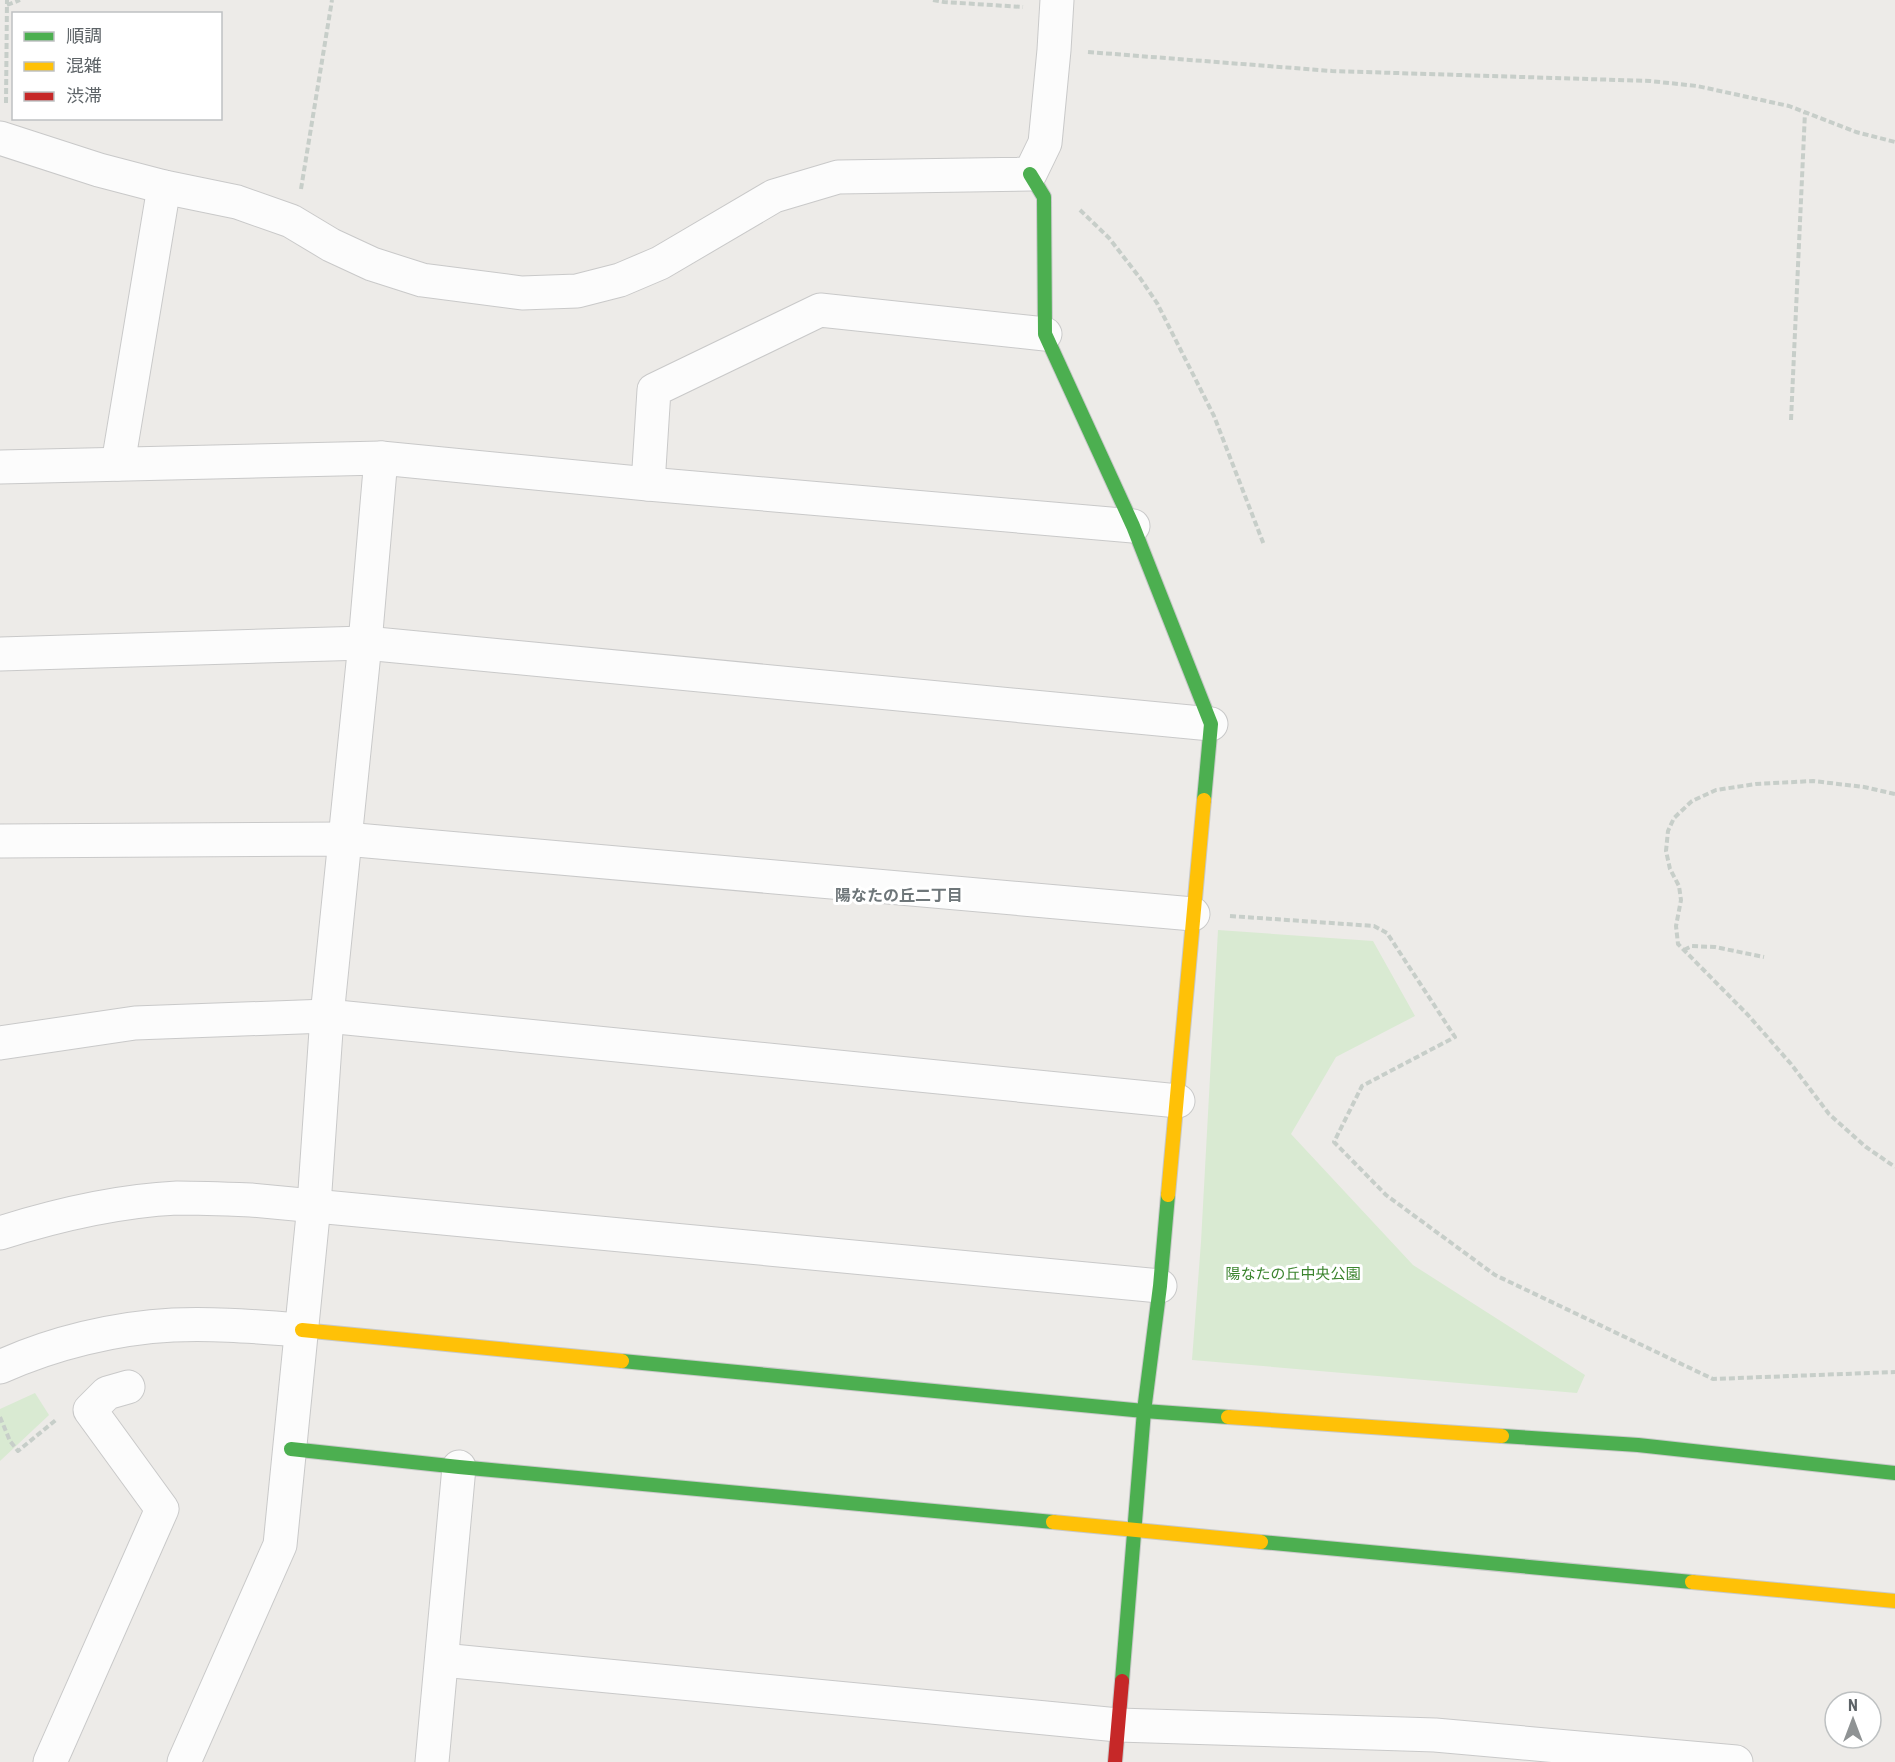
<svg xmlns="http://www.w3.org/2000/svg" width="1895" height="1762" font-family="'Roboto Condensed','Noto Sans JP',sans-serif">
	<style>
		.green { fill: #d9ead2 }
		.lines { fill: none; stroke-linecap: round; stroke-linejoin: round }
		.street-casing { stroke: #c9c9c9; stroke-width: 35 }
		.fast-casing { stroke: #c8c9c9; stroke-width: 16 }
		.slow-casing { stroke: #c8c9c9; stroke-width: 16 }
		.jam-casing { stroke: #c8c9c9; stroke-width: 16 }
		.path { stroke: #c7cec9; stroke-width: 4; stroke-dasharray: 6 3; stroke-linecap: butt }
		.street { stroke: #fcfcfc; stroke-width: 33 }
		.fast { stroke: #4caf50; stroke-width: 14 }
		.slow { stroke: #ffc107; stroke-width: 14 }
		.jam { stroke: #c62828; stroke-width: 14 }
		.labels { text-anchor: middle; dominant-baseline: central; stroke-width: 6; stroke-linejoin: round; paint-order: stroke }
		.park-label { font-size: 15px; fill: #3b842e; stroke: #fff }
		.neighbourhood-label { font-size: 16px; font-weight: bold; fill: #6e7679; stroke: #fff }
	</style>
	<rect width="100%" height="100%" fill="#edebe8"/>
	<g class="green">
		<polygon points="1218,930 1373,941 1415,1016 1336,1057 1291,1134 1413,1265 1585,1375 1577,1393 1192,1360 1201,1242"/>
		<polygon points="35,1393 49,1415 0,1461 0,1409"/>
	</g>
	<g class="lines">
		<defs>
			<g id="street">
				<polyline points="0,138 99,170 164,187 237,202 291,221 331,245 372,264 422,280 522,293 577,291 620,280 660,263 774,196 838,177 1030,174 1045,143 1054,50 1057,0"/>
				<polyline points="118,464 164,187"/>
				<polyline points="0,467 381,458 648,484 1133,526"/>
				<polyline points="648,484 654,390 820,310 1045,334"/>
				<polyline points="0,654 365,643 1211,724"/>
				<polyline points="0,841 345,839 1193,914"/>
				<polyline points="0,1043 135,1023 327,1016 1178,1101"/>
				<path d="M0 1233C57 1215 117 1201 177 1198 201 1198 226 1199 251 1200L1160 1286"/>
				<path d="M0 1367C53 1343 115 1328 173 1325 216 1323 259 1327 302 1330"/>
				<polyline points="442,1660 1118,1725 1435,1735 1736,1762"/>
				<polyline points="50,1762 162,1509 90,1410 107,1393 128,1387"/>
				<polyline points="184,1762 280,1545 314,1205 327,1016 365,643 381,458"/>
				<polyline points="432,1762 459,1467"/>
			</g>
			<g id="fast">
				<polyline points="1030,174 1044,197 1045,334 1133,526 1211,724 1204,800"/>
				<polyline points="622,1361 1144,1411 1228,1417"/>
				<polyline points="1502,1436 1638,1445 1895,1473"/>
				<polyline points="291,1449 459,1467 1053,1522"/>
				<polyline points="1261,1542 1692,1582"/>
				<polyline points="1122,1681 1144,1411 1160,1286 1168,1195"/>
			</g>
			<g id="slow">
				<polyline points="1168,1195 1204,800"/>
				<polyline points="302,1330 622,1361"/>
				<polyline points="1228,1417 1502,1436"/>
				<polyline points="1053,1522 1261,1542"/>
				<polyline points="1692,1582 1895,1601"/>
			</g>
			<polyline id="jam" points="1115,1762 1122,1681"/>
		</defs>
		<use href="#street" class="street-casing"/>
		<use href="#fast" class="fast-casing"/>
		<use href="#slow" class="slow-casing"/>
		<use href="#jam" class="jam-casing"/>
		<g class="path">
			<polyline points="933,0 944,2 1023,7"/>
			<polyline points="7,5 20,0"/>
			<polyline points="1088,52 1332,71 1650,81 1697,86 1789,106 1856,132 1895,142"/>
			<polyline points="6,103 7,0"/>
			<polyline points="301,189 332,0"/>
			<polyline points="1080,210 1109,238 1140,278 1157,303 1214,416 1264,545"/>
			<polyline points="1791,420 1805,112"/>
			<polyline points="1895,794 1864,787 1813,781 1756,784 1716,790 1692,801 1674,818 1668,831 1666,851 1670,869 1679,886 1681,900 1676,926 1678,944 1748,1015 1791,1064 1829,1114 1866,1147 1895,1167"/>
			<polyline points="1230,916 1374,926 1387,933 1455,1037 1362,1086 1334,1142 1386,1195 1495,1275 1713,1379 1895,1372"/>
			<polyline points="1684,950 1692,946 1715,947 1764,957"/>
			<polyline points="0,1417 10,1441 18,1451 57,1419"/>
		</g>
		<use href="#street" class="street"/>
		<use href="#fast" class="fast"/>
		<use href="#slow" class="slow"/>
		<use href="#jam" class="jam"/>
	</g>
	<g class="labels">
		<g class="park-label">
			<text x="1293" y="1274">陽なたの丘中央公園</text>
		</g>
		<g class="neighbourhood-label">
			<text x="899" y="895">陽なたの丘二丁目</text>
		</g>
	</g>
	<rect x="12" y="12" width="210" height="108" fill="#ffffff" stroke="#bec1c2" stroke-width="1.5"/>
	<rect x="24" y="32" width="30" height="9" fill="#4caf50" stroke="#bec1c2" stroke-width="1.5"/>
	<text x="66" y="42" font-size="18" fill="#5d6367">順調</text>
	<rect x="24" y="62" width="30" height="9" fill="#ffc107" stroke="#bec1c2" stroke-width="1.5"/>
	<text x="66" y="72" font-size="18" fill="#5d6367">混雑</text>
	<rect x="24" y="92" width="30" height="9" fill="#c62828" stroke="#bec1c2" stroke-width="1.5"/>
	<text x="66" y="102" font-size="18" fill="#5d6367">渋滞</text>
	<g transform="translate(1853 1720)"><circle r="28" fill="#ffffff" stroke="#bec1c2" stroke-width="1.5"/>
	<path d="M0-4.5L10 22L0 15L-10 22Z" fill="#8f9394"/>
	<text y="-9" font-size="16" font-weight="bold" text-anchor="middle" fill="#5d6367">N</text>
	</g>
</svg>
